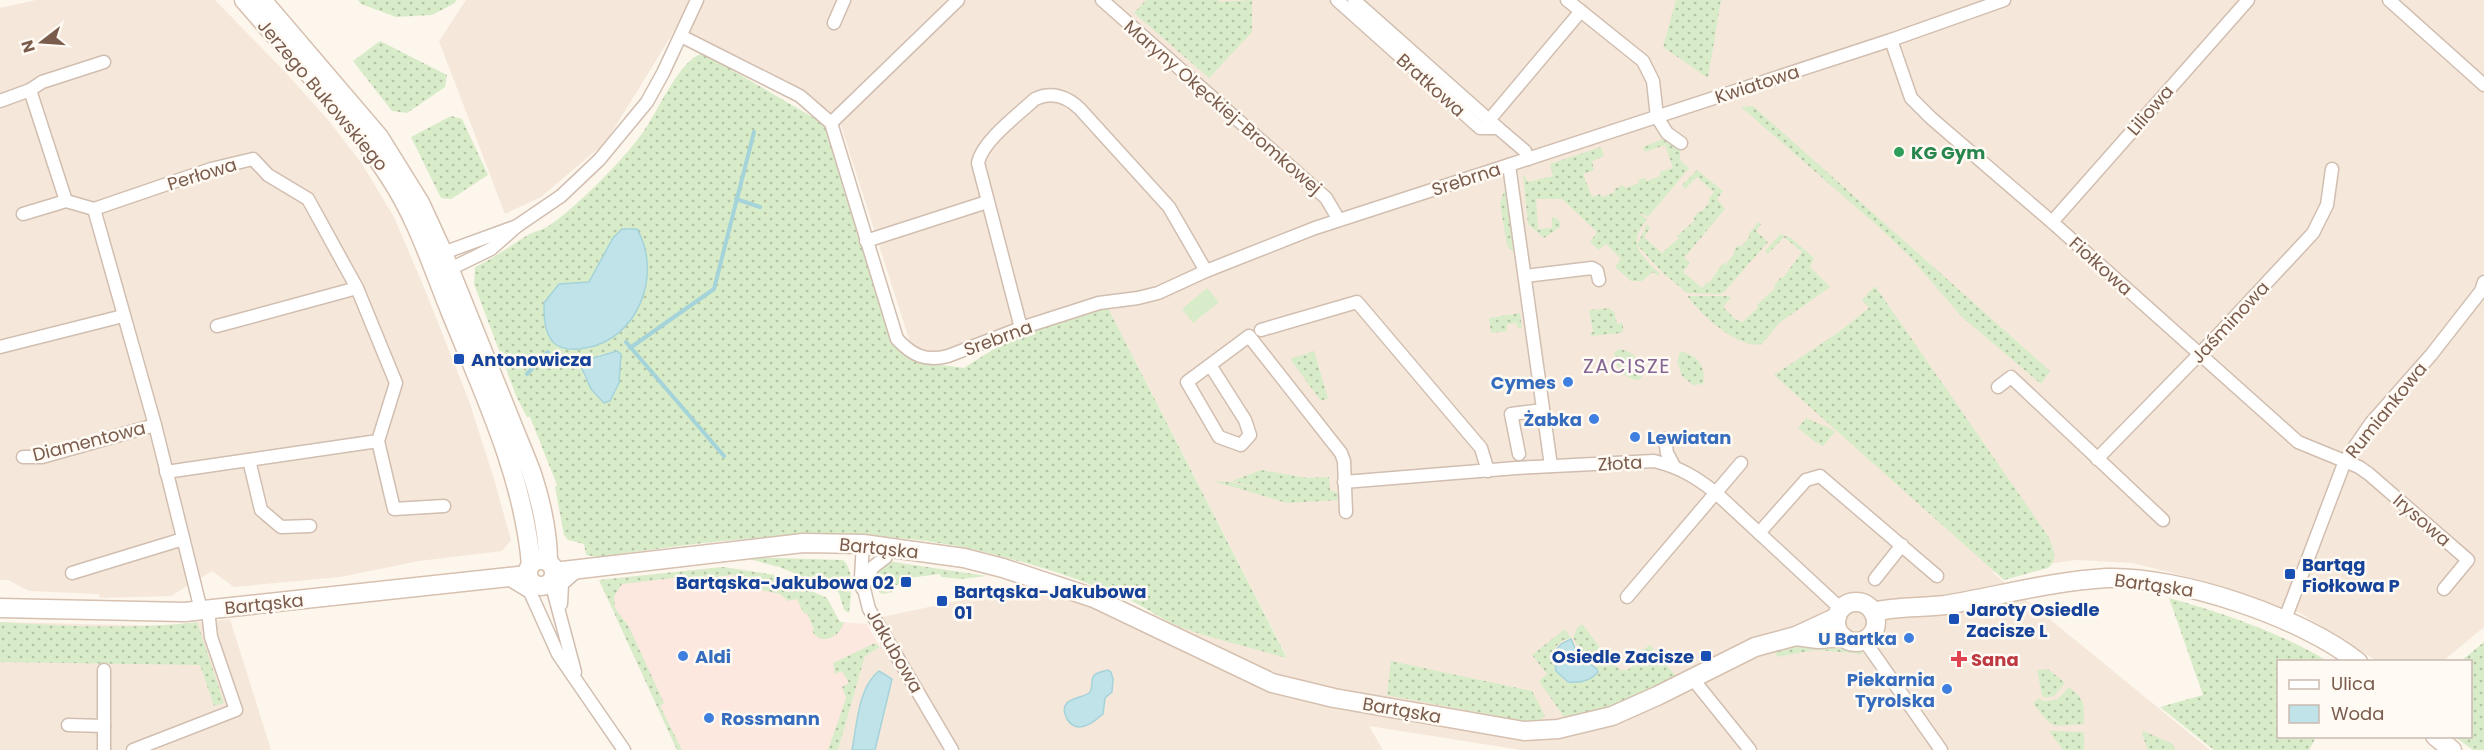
<svg xmlns="http://www.w3.org/2000/svg" width="2484" height="750" font-family="Poppins,sans-serif">
	<style>
		.residential { fill: #f5e8da }
		.commercial { fill: #fde8e0 }
		.grass { fill: url(#grass-dots); fill-rule: evenodd }
		.garden { fill: #d8ecc9 }
		.water { fill: #bfe3e8; stroke: #a5d3da; stroke-width: 1.5 }
		.lines { fill: none; stroke-linecap: round; stroke-linejoin: round }
		.stream { stroke: #a5d3da; stroke-width: 4 }
		.street-casing { stroke: #d1beb0; stroke-width: 15 }
		.secondary-casing { stroke: #d6c0b0; stroke-width: 21 }
		.street { stroke: #fff; stroke-width: 12 }
		.secondary { stroke: #fff; stroke-width: 18 }
		.leisure-dot { fill: #2e9e5b; stroke: #fffaf3; stroke-width: 2 }
		.transit-dot { fill: #1a4fb4; stroke: #fffaf3; stroke-width: 2 }
		.shop-dot { fill: #3f7fe0; stroke: #fffaf3; stroke-width: 2 }
		.health-dot { fill: #e0444e; stroke: #fffaf3; stroke-width: 2 }
		.labels { text-anchor: middle; dominant-baseline: central; stroke-width: 5; stroke-linejoin: round; paint-order: stroke }
		.street-label { font-size: 18px; fill: #7a5c4d; stroke: #fffaf3 }
		.leisure-label { font-size: 18px; font-weight: bold; fill: #27864d; stroke: #fffaf3; text-anchor: start }
		.transit-label { font-size: 18px; font-weight: bold; fill: #164399; stroke: #fffaf3; text-anchor: start }
		.shop-label { font-size: 18px; font-weight: bold; fill: #366cbe; stroke: #fffaf3; text-anchor: end }
		.health-label { font-size: 18px; font-weight: bold; fill: #be3a42; stroke: #fffaf3; text-anchor: start }
		.neighbourhood-label { font-size: 20px; letter-spacing: 1.5px; fill: #846695; stroke: #fffaf3 }
	</style>
	<defs>
		<pattern id="grass-dots" width="8" height="8" patternUnits="userSpaceOnUse" patternTransform="scale(1.5)"><rect width="8" height="8" fill="#d8ecc9"/><path d="M2 2h.1M6 6h.1" fill="none" stroke="#b4c2a5" stroke-width="1.8" stroke-linecap="round"/></pattern>
	</defs>
	<rect width="100%" height="100%" fill="#fdf6ec"/>
	<g class="residential">
		<polygon points="36,0 215,0 286,73 329,121 362,164 394,217 425,290 469,401 494,479 511,540 502,551 419,561 340,577 234,587 212,571 171,596 100,598 99,594 29,591 8,580 0,580 0,8"/>
		<polygon points="466,0 2484,0 2484,627 2443,661 2377,661 2300,613 2203,581 2133,563 2076,560 1992,572 2210,750 1521,750 1369,726 1383,750 838,750 865,656 880,647 882,617 1032,585 1287,657 1108,308 1103,306 969,352 921,354 909,339 841,126 802,91 676,28 606,142 541,197 505,214 439,41"/>
		<polygon points="230,619 271,750 0,750 0,622 164,626"/>
	</g>
	<polygon class="commercial" points="723,567 775,575 827,598 840,622 867,624 880,647 865,656 838,750 677,750 599,580"/>
	<g class="grass">
		<polygon points="358,0 456,0 455,3 432,15 396,17 361,4"/>
		<polygon points="1146,0 1218,0 1220,2 1252,0 1252,32 1209,78 1134,13"/>
		<polygon points="1676,0 1721,0 1708,78 1663,47"/>
		<polygon points="380,41 447,75 445,87 407,113 392,111 353,61"/>
		<path d="M703 53 826 125 897 339 921 362 964 368 1022 331 1103 306 1108 308 1287 658C1253 648 1217 640 1183 628 1163 621 1146 607 1127 599 1080 579 1030 563 980 551 854 521 725 539 598 557L586 555 584 544 568 540 564 535 555 487 557 485 530 417H527L517 398 474 284 475 267C494 258 509 247 526 236 532 232 540 231 547 227 575 209 621 162 641 135 657 114 679 59 703 53ZM613 238 626 327C607 344 578 358 554 342L559 284 589 282ZM617 351 621 354 616 392 598 398 583 375 598 355Z"/>
		<polygon points="1753,106 2050,371 2041,384 1962,317 1910,257 1881,229 1741,107"/>
		<polygon points="451,116 462,119 488,175 451,199 441,198 411,137"/>
		<path d="M1663 139 1680 151V160L1689 168 1648 217 1638 212 1647 220C1626 244 1640 254 1660 274L1658 276 1653 272 1642 281H1631L1615 267 1621 259 1606 244 1599 250 1590 242 1597 232 1562 199H1536L1538 229 1552 228V218L1555 217 1561 223 1560 227 1544 238 1528 224 1523 174 1528 182 1553 176 1550 164 1601 147 1604 156 1592 161 1594 170 1583 174 1592 197 1600 194 1602 197 1615 192 1614 189 1623 185 1625 188 1639 183 1638 180 1645 178 1647 181 1660 176V172L1673 168 1665 145 1645 152 1643 147Z"/>
		<polygon points="1697,170 1723,191 1717,199 1725,209 1684,258 1690,263 1683,272 1702,288 1707,282 1709,283 1723,263 1725,265 1734,254 1733,252 1738,245 1741,247 1750,236 1748,235 1758,222 1761,224 1756,231 1768,242 1724,292 1720,294 1687,293 1663,273 1637,245 1647,224 1650,228 1644,237 1662,253 1679,238 1677,236 1695,220 1693,218 1699,211 1701,212 1710,202 1708,200 1714,192 1697,177 1685,189 1682,185"/>
		<polygon points="1506,186 1515,253 1507,246 1500,203"/>
		<path d="M1780 234 1791 238 1814 258 1810 267 1830 287 1779 323 1762 344C1739 350 1700 314 1687 296H1728L1731 298 1723 307 1735 319 1742 322 1758 308 1757 305 1775 288 1774 286 1781 277 1783 278 1802 252 1784 237 1768 254 1765 251Z"/>
		<path d="M1875 286 2048 536C2053 548 2059 559 2048 568L2004 580 1774 375 1836 334 1869 308 1862 300Z"/>
		<polygon points="1610,308 1611,311 1614,311 1617,324 1623,323 1623,331 1621,333 1591,336 1590,333 1593,332 1589,310"/>
		<polygon points="1520,313 1522,328 1518,329 1516,323 1507,324 1507,331 1491,333 1489,318"/>
		<path d="M1620 349C1636 352 1642 363 1642 378L1638 380C1622 378 1616 367 1614 352Z"/>
		<polygon points="1314,351 1328,398 1321,401 1290,359"/>
		<path d="M1680 352C1697 353 1707 368 1703 384L1693 385 1682 376 1677 362Z"/>
		<polygon points="1806,418 1829,428 1835,432 1823,446 1815,442 1798,428"/>
		<polygon points="1261,470 1307,478 1329,477 1330,490 1337,493 1340,500 1287,503 1213,481 1230,482 1262,490 1232,481"/>
		<path d="M742 557 843 560C856 572 850 597 849 613L844 610 839 593 834 589 779 567Z"/>
		<polygon points="887,561 987,576 961,579 941,577 940,574 908,578 892,588 893,592 882,594 874,588 874,574"/>
		<path d="M723 567 775 575 827 598 840 622H844C840 637 821 647 812 631L814 630 807 613 804 614 797 599 788 601 780 594 761 590 762 579 730 575 713 578 714 586H705L682 577 622 584 614 597 615 608 629 627 664 703 660 706 682 750H677L599 580Z"/>
		<path d="M2169 598C2223 613 2279 632 2327 661L2278 662V736L2316 737 2309 750H2214L2160 707 2203 695Z"/>
		<path d="M0 622C65 626 132 630 197 622L224 703 214 706 200 665 0 662Z"/>
		<polygon points="1582,624 1605,654 1595,665 1582,653 1573,638 1577,628"/>
		<path d="M1565 629 1571 638C1546 643 1550 670 1567 683L1582 682 1596 676 1599 671 1596 666 1608 655 1620 670C1634 672 1631 664 1637 655 1640 651 1646 648 1650 645L1676 676C1653 686 1587 722 1564 717L1539 681 1547 674 1532 655Z"/>
		<polygon points="2484,642 2484,750 2473,750 2455,737 2470,736 2470,662 2461,661"/>
		<polygon points="875,643 880,647 865,656 838,750 828,750 846,698 842,687 849,683 842,671 835,674 833,663"/>
		<polygon points="1841,643 1853,646 1863,653 1859,655 1854,653 1815,650 1777,657 1774,649 1800,644"/>
		<polygon points="1391,661 1532,691 1545,716 1539,721 1528,722 1387,695"/>
		<polygon points="2048,669 2065,683 2054,696 2045,698 2042,695 2037,670"/>
		<path d="M2069 687C2085 700 2084 703 2084 724 2050 726 2054 731 2033 703L2039 698 2043 701 2057 700Z"/>
		<polygon points="2049,731 2084,732 2084,750 2063,750"/>
		<polygon points="2143,731 2173,744 2175,750 2148,750 2142,734"/>
	</g>
	<polygon class="garden" points="1207,288 1219,302 1193,323 1182,309"/>
	<g class="water">
		<path d="M622 229H637C663 274 638 340 585 348 575 350 562 350 554 343 544 333 544 316 544 303L559 284 589 282 613 238Z"/>
		<polygon points="617,351 621,354 619,383 610,401 604,403 591,389 579,362"/>
		<path d="M1571 639 1578 655 1597 669 1598 672C1591 681 1579 683 1568 682L1556 671 1554 653 1561 644Z"/>
		<path d="M1108 670 1111 672 1113 679 1112 692 1105 698 1103 714C1096 720 1088 727 1078 727 1073 726 1070 724 1067 719 1055 696 1086 699 1090 692 1096 681 1084 675 1108 670Z"/>
		<path d="M879 671 892 679 875 750H852C857 725 858 687 879 671Z"/>
	</g>
	<g class="lines">
		<g class="stream">
			<polyline points="736,199 760,207"/>
			<polyline points="626,342 724,456"/>
			<polyline points="630,348 714,289 754,132"/>
			<polyline points="527,374 548,352"/>
		</g>
		<defs>
			<g id="street">
				<polyline points="1102,0 1326,198 1339,220"/>
				<polyline points="1337,0 1480,128 1498,128 1525,151 1528,159"/>
				<polyline points="1354,0 1498,128"/>
				<polyline points="1567,0 1643,61 1653,81 1657,117 1667,133 1681,143"/>
				<polyline points="2389,0 2484,85"/>
				<polyline points="834,23 844,0"/>
				<path d="M681 36 800 96 831 123 897 339C912 355 925 362 948 356L1021 328 1099 303 1138 298 1158 293 1206 271 1315 228 1509 165 1551 466"/>
				<polyline points="1891,40 1911,98 1931,118 2052,222 2298,442 2359,467 2369,474 2468,560 2444,589"/>
				<polyline points="30,90 66,201"/>
				<polyline points="0,101 30,90 42,82 104,62"/>
				<polyline points="1490,119 1581,11"/>
				<polyline points="831,123 958,0"/>
				<polyline points="1509,165 1891,40 2004,0"/>
				<polyline points="94,209 155,425 201,610"/>
				<polyline points="23,214 66,201 94,209 211,169 253,159 268,175 308,199 357,288 396,383 378,441 166,472"/>
				<polyline points="2052,222 2248,0"/>
				<polyline points="866,241 987,202"/>
				<polyline points="440,257 443,253 517,226"/>
				<polyline points="443,268 450,269 491,249 517,226 561,196 599,160 647,102 663,73 697,0"/>
				<polyline points="1525,276 1592,268 1597,271 1599,280"/>
				<polyline points="217,326 357,288"/>
				<path d="M1021 328 978 163C982 141 1019 114 1035 99 1052 91 1068 97 1080 109L1169 207 1206 271"/>
				<polyline points="1261,330 1357,302 1481,448 1488,471"/>
				<polyline points="0,347 123,316"/>
				<polyline points="1210,365 1245,420 1250,435 1241,445 1219,437 1187,382 1249,336 1341,453 1344,461 1346,512"/>
				<polyline points="1998,387 2011,377 2163,520"/>
				<polyline points="1665,439 1667,453 1674,466"/>
				<polyline points="378,441 394,509 444,506"/>
				<polyline points="1519,454 1511,414 1543,410"/>
				<polyline points="23,457 42,457 155,425"/>
				<polyline points="2097,459 2217,336 2313,233 2327,205 2332,169"/>
				<polyline points="249,460 261,510 281,527 310,526"/>
				<path d="M1344 482 1516 468 1654 461C1679 467 1696 477 1716 493L1841 609"/>
				<polyline points="1759,533 1806,480 1820,476 1937,576"/>
				<polyline points="863,544 861,577 869,609 952,750"/>
				<polyline points="72,573 183,539"/>
				<polyline points="507,578 530,592 558,654 624,750"/>
				<polyline points="1875,579 1902,545"/>
				<polyline points="551,582 575,672"/>
				<polyline points="862,588 873,567 886,557"/>
				<polyline points="1627,597 1741,463"/>
				<polyline points="561,604 562,584 577,571"/>
				<polyline points="2285,619 2345,461 2371,423 2431,355 2481,291 2484,282"/>
				<polyline points="1864,640 1941,750"/>
				<polyline points="1692,678 1750,750"/>
				<polyline points="68,725 104,726"/>
				<polyline points="104,750 104,670"/>
				<polyline points="133,750 236,710 211,637 208,610"/>
			</g>
			<g id="secondary">
				<path d="M244 0C293 57 348 112 389 176 417 218 432 266 451 313 484 394 523 475 531 564"/>
				<path d="M262 0 379 137 420 203 443 253 531 471C541 501 548 531 548 562"/>
				<circle cx="541" cy="573" r="13"/>
				<polyline points="554,572 803,543 863,544 964,558 1003,568 1094,598 1272,683 1334,698 1524,731 1558,729 1612,716 1657,696 1755,647 1796,636 1837,617"/>
				<circle cx="1856" cy="622" r="20"/>
				<polyline points="0,608 185,612 527,575"/>
				<path d="M1873 612C1897 606 1921 608 1945 605 1999 596 2052 581 2107 578 2179 576 2302 617 2358 662"/>
				<polyline points="1796,636 1818,639 1843,637"/>
				<polyline points="2435,736 2452,750"/>
			</g>
		</defs>
		<use href="#street" class="street-casing"/>
		<use href="#secondary" class="secondary-casing"/>
		<use href="#street" class="street"/>
		<use href="#secondary" class="secondary"/>
	</g>
	<circle class="leisure-dot" cx="1899" cy="152" r="6"/>
	<g class="transit-dot">
		<rect x="453" y="353" width="12" height="12" rx="3"/>
		<rect x="2284" y="568" width="12" height="12" rx="3"/>
		<rect x="900" y="576" width="12" height="12" rx="3"/>
		<rect x="936" y="595" width="12" height="12" rx="3"/>
		<rect x="1948" y="613" width="12" height="12" rx="3"/>
		<rect x="1700" y="650" width="12" height="12" rx="3"/>
	</g>
	<g class="shop-dot">
		<circle cx="1568" cy="382" r="6"/>
		<circle cx="1594" cy="419" r="6"/>
		<circle cx="1635" cy="437" r="6"/>
		<circle cx="1909" cy="638" r="6"/>
		<circle cx="683" cy="656" r="6"/>
		<circle cx="1947" cy="689" r="6"/>
		<circle cx="709" cy="718" r="6"/>
	</g>
	<path class="health-dot" d="M1956 650h6v6h6v6h-6v6h-6v-6h-6v-6h6z"/>
	<g class="labels">
		<g class="street-label">
			<text transform="translate(1757 84) rotate(-18)">Kwiatowa</text>
			<text transform="translate(1431 85) rotate(42)">Bratkowa</text>
			<text transform="translate(323 95) rotate(50)">Jerzego Bukowskiego</text>
			<text transform="translate(1223 107) rotate(41)">Maryny Okęckiej-Bromkowej</text>
			<text transform="translate(2150 110) rotate(-49)">Liliowa</text>
			<text transform="translate(202 174) rotate(-17)">Perłowa</text>
			<text transform="translate(1466 179) rotate(-18)">Srebrna</text>
			<text transform="translate(2101 266) rotate(42)">Fiołkowa</text>
			<text transform="translate(2230 322) rotate(-47)">Jaśminowa</text>
			<text transform="translate(998 338) rotate(-20)">Srebrna</text>
			<text transform="translate(2386 410) rotate(-51)">Rumiankowa</text>
			<text transform="translate(89 441) rotate(-14)">Diamentowa</text>
			<text transform="translate(1620 463) rotate(-3)">Złota</text>
			<text transform="translate(2422 520) rotate(41)">Irysowa</text>
			<text transform="translate(879 548) rotate(6)">Bartąska</text>
			<text transform="translate(2154 585) rotate(8)">Bartąska</text>
			<text transform="translate(264 604) rotate(-6)">Bartąska</text>
			<text transform="translate(895 651) rotate(60)">Jakubowa</text>
			<text transform="translate(1402 710) rotate(10)">Bartąska</text>
		</g>
		<g class="leisure-label">
			<text x="1911" y="152">KG Gym</text>
		</g>
		<g class="transit-label">
			<text x="471" y="359">Antonowicza</text>
			<text x="2302" y="564">Bartąg<tspan x="2302" dy="21">Fiołkowa P</tspan></text>
			<text x="894" y="582" text-anchor="end">Bartąska-Jakubowa 02</text>
			<text x="954" y="591">Bartąska-Jakubowa<tspan x="954" dy="21">01</tspan></text>
			<text x="1966" y="609">Jaroty Osiedle<tspan x="1966" dy="21">Zacisze L</tspan></text>
			<text x="1694" y="656" text-anchor="end">Osiedle Zacisze</text>
		</g>
		<g class="shop-label">
			<text x="1556" y="382">Cymes</text>
			<text x="1582" y="419">Żabka</text>
			<text x="1647" y="437" text-anchor="start">Lewiatan</text>
			<text x="1897" y="638">U Bartka</text>
			<text x="695" y="656" text-anchor="start">Aldi</text>
			<text x="1935" y="679">Piekarnia<tspan x="1935" dy="21">Tyrolska</tspan></text>
			<text x="721" y="718" text-anchor="start">Rossmann</text>
		</g>
		<g class="health-label">
			<text x="1971" y="659">Sana</text>
		</g>
		<g class="neighbourhood-label">
			<text x="1627" y="366">ZACISZE</text>
		</g>
	</g>
	<rect x="2277" y="660" width="195" height="78" fill="#fffaf3" stroke="#cabbb1" stroke-width="1.5"/>
	<rect x="2289" y="680" width="30" height="9" fill="#ffffff" stroke="#cabbb1" stroke-width="1.5"/>
	<text x="2331" y="690" font-size="18" fill="#7a5c4d">Ulica</text>
	<rect x="2289" y="705" width="30" height="18" fill="#bfe3e8" stroke="#cabbb1" stroke-width="1.5"/>
	<text x="2331" y="720" font-size="18" fill="#7a5c4d">Woda</text>
	<g transform="translate(42 42) rotate(253)" stroke="#fffaf3" stroke-width="4.5" paint-order="stroke">
	<path d="M0-4.5L10 22L0 15L-10 22Z" fill="#7a5c4d"/>
	<text y="-9" font-size="16" font-weight="bold" text-anchor="middle" fill="#7a5c4d">N</text>
	</g>
</svg>
